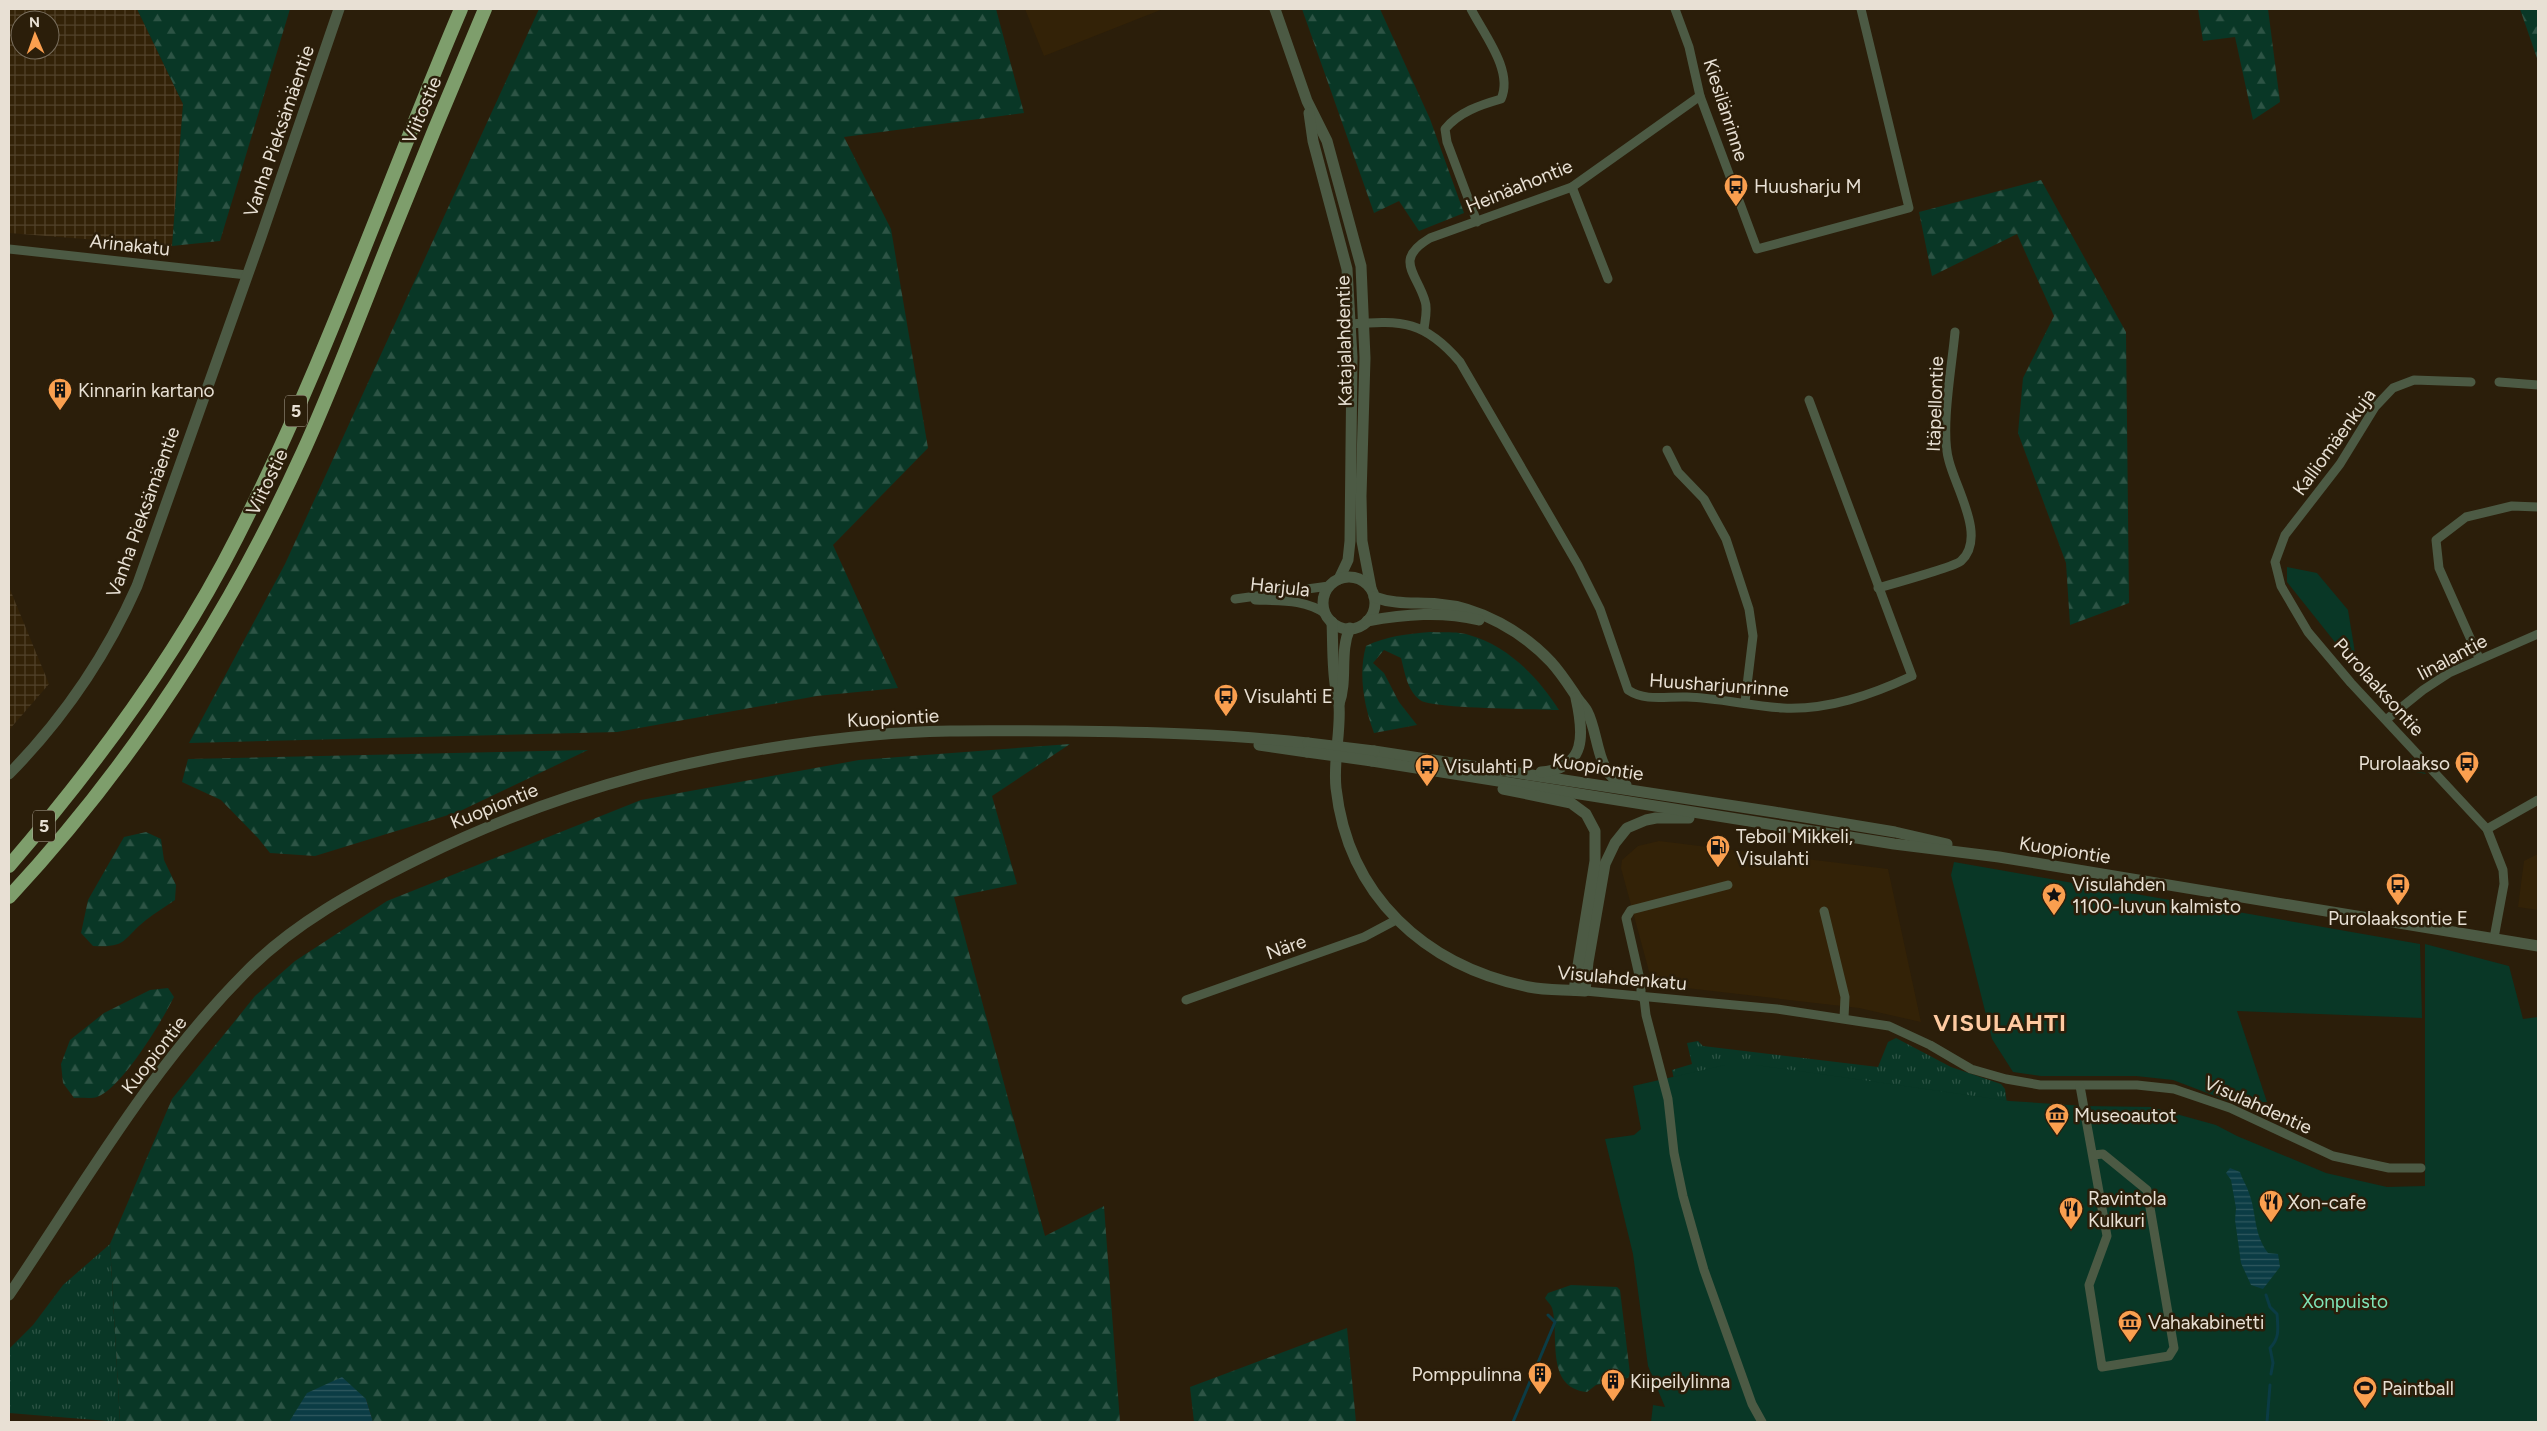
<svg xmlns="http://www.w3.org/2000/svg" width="2547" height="1431" font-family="Figtree,sans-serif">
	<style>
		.built { fill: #332207 }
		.industrial { fill: url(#industrial-grid); fill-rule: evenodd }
		.grass { fill: url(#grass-tufts) }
		.forest { fill: url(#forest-firs) }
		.park { fill: #093726 }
		.water { fill: url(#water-rules) }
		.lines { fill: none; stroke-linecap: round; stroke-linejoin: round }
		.stream { stroke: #0b3c45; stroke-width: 3 }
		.minor { stroke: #4c5a44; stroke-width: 9 }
		.tertiary { stroke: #4c5a44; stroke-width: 11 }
		.trunk { stroke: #7e9e6c; stroke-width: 14 }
		.tertiary-bridge { stroke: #4c5a44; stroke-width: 11 }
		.labels { text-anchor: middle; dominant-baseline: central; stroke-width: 5; stroke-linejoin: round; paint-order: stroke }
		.shield { fill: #2b1e0a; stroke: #afa697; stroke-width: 1 }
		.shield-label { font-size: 18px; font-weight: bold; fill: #e8e0d4 }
		.street-label { font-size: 19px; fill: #e8e0d4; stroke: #2b1e0a }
		.poi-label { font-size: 19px; fill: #e8e0d4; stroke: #2b1e0a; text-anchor: start }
		.park-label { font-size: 19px; fill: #7fe4b7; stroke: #2b1e0a }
		.district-label { font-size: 24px; font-weight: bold; letter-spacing: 1px; fill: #fecaa1; stroke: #2b1e0a }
	</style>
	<defs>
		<pattern id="industrial-grid" width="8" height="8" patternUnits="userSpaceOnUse" patternTransform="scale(1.25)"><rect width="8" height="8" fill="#332207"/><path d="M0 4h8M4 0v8" fill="none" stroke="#51422a"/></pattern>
		<pattern id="grass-tufts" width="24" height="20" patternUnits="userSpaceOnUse" patternTransform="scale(1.25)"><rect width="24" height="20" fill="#093726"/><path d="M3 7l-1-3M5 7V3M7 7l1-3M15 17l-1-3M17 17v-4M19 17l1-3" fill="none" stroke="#2d5445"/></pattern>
		<pattern id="forest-firs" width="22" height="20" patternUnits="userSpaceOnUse" patternTransform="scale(1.25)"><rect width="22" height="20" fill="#093726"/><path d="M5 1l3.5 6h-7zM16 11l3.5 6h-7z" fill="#2d5445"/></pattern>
		<pattern id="water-rules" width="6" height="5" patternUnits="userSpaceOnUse" patternTransform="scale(1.25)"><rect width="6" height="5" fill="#0b3c45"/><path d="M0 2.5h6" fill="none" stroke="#2f585f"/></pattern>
	</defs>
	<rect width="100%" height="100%" fill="#2b1e0a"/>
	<g class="built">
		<polygon points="1025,9 1163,9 1044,56"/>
		<polygon points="1659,841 1888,869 1921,1022 1859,1008 1660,985 1650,975 1621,868 1622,860 1638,846"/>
		<polygon points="2538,854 2538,910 2518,907 2524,861"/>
	</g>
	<g class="industrial">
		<path d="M9 9H137L183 104 172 246 9 233ZM20 20H50V50H20Z"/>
		<polygon points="9,587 49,684 9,730"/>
	</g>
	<g class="grass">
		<polygon points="2411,758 2426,774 2406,770 2405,764"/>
		<polygon points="1896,1038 1951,1067 2001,1084 2005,1089 2009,1119 1677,1093 1672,1070 1692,1064 1687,1043 1698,1041 1703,1046 1878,1067 1888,1042"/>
		<polygon points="110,1244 120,1422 9,1413 9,1349 33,1325 63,1285"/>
	</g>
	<g class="forest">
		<polygon points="137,9 290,9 220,241 172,246 183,104"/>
		<polygon points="539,9 996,9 1024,113 844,137 891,229 928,448 833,545 898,688 817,696 617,732 189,743 285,564"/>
		<polygon points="1302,9 1380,9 1430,119 1464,213 1419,231 1399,201 1374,213"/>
		<polygon points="2198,9 2268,9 2280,102 2253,120 2235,37 2203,41"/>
		<polygon points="2520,9 2538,9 2538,61"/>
		<polygon points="2041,180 2126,332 2129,603 2070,625 2066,563 2018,433 2023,378 2054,316 2017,234 1932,276 1919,212"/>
		<path d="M1430 632C1442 633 1457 631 1469 635 1507 645 1539 678 1559 710 1538 709 1431 709 1420 700 1407 690 1405 673 1401 658L1384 650 1373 663 1384 673 1399 702 1417 725 1374 733C1364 706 1358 674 1366 646 1387 636 1406 634 1430 632Z"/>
		<polygon points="1070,744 992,796 1017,884 954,897 1045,1236 1104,1206 1120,1422 373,1422 366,1399 297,1412 289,1422 120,1422 110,1244 172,1099 255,996 295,961 387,901 641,800 859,760"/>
		<polygon points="588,750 458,812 315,856 270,853 258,838 221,800 182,782 188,759"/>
		<path d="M146 832 161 839 164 860 176 885 175 900C166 906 155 913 146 920 122 939 128 948 93 946L81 933 88 900 124 837Z"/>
		<path d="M168 988 174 997C162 1021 122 1088 97 1097 91 1099 81 1097 74 1098L63 1083 61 1064 70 1040 104 1013 150 990Z"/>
		<path d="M1571 1285 1617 1287 1620 1290 1630 1374 1628 1378 1596 1385 1587 1392C1544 1388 1560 1334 1552 1308 1551 1305 1547 1301 1545 1298L1548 1293Z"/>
		<polygon points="1347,1328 1356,1422 1194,1422 1190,1387"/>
	</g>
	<g class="park">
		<polygon points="2287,567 2317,573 2348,610 2358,671 2287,582"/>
		<polygon points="1954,862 2420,944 2422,1018 2237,1011 2267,1102 2231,1102 2173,1080 2136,1076 2041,1076 2013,1072 1992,1039 1951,875"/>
		<polygon points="2425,944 2509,966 2523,1019 2538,1017 2538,1422 1651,1422 1653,1405 1665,1407 1648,1366 1633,1254 1605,1139 1634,1135 1641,1129 1633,1086 1725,1065 1756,1065 2010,1101 2084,1106 2151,1107 2216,1125 2237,1136 2326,1173 2387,1187 2425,1186"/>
	</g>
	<g class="water">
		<path d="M2230 1168 2240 1172C2242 1179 2247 1186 2249 1193 2257 1214 2253 1233 2268 1253L2278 1254 2280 1267 2263 1289 2251 1285 2241 1263 2235 1220 2236 1208 2231 1180 2226 1173Z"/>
		<polygon points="342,1377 366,1399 373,1422 289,1422 307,1393"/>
	</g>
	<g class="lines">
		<g class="stream">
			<path d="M2266 1295 2270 1307 2277 1314C2278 1328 2280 1338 2270 1348L2273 1363 2271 1374"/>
			<polyline points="1513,1422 1555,1322 1548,1315"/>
			<polyline points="2267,1422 2270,1385"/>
		</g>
		<g class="minor">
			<path d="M1471 9C1483 33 1514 71 1501 99 1480 105 1459 112 1445 129L1447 142 1477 222"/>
			<polyline points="1675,9 1689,47 1700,96 1757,249 1909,208 1861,9"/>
			<polyline points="1572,187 1608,279"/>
			<polyline points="9,249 247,275"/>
			<path d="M1351 324C1403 320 1425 321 1460 362L1578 565 1600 609 1628 690C1646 702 1667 696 1687 697 1719 698 1751 706 1783 708 1829 710 1871 695 1912 676L1809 400"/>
			<path d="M1424 329C1425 320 1428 309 1425 301 1417 273 1393 260 1430 238L1572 187 1700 96"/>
			<polyline points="2471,382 2414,380 2393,388 2375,407 2340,464 2285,535 2275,562 2281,586 2308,632 2351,683 2487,829 2503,870 2504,884 2494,938"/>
			<polyline points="2499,382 2538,385"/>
			<polyline points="1667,450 1678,472 1704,499 1726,539 1749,609 1753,636 1745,702"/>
			<path d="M1878 588C1892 584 1954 567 1961 561 1987 538 1956 489 1949 461 1940 431 1952 366 1955 332"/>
			<polyline points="1235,599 1329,586"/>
			<path d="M1255 600C1280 601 1305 599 1326 614"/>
			<polyline points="2479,658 2439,568 2436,540 2466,517 2512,506 2538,507"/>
			<polyline points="2387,719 2423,690 2449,673 2538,634"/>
			<polyline points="2487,829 2538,800"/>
			<polyline points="1824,911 1845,997 1844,1018"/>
			<polyline points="1585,991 1777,1009 1889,1026 1930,1045 1971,1069 2006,1079 2040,1085 2137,1085 2174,1089 2230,1108 2333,1156 2389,1168 2421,1168"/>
			<polyline points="1641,997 1641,984 1626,918 1631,910 1728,885"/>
			<polyline points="1644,998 1646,1015 1668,1099 1674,1153 1683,1196 1704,1270 1752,1404 1762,1422"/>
			<polyline points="1186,1000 1364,937 1396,920"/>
			<polyline points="2080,1086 2107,1236 2089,1285 2102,1367 2169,1356 2174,1348 2147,1190 2103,1154 2093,1155"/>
		</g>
		<g class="tertiary">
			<polyline points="1275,9 1307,101 1327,141 1361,266 1365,358 1361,496 1362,541 1371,588"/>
			<polyline points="1309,113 1313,141 1347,269 1352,357 1350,541 1348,560 1339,579"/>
			<circle cx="1349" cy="603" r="26"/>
			<path d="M1374 597C1396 605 1416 602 1438 604 1480 607 1523 632 1551 662 1561 673 1568 684 1576 696 1579 701 1584 706 1587 711 1600 735 1595 776 1626 785"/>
			<path d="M1367 621C1405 614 1442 611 1479 620"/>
			<path d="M1332 622C1333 644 1332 668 1336 690 1336 695 1339 700 1339 705 1341 732 1333 760 1336 788 1348 896 1425 966 1529 987 1547 991 1567 989 1585 991L1588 962 1605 864 1615 843 1627 828 1646 820 1656 818H1689"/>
			<path d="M1339 704C1348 679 1339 652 1350 628"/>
			<polyline points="1259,745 1307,752"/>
			<polyline points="1374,751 1774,812 1895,832 1947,844"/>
			<polyline points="1372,761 1894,844 1999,857 2538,946"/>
			<path d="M1541 772C1587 768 1584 734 1576 698"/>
			<path d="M9 774C63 719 106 656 137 586L261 237 339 9"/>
			<polyline points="1503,789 1571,803 1586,814 1595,831 1595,861 1574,990"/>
			<path d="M9 1295C83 1186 150 1069 243 975 292 924 357 889 420 858 566 786 712 750 874 735 937 729 1001 731 1065 731 1146 732 1227 734 1308 743"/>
		</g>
		<g class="trunk">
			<path d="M9 866C96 765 177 656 237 537 324 367 386 185 461 9"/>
			<path d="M9 897C131 766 229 615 303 452 333 386 359 317 386 249 418 169 451 89 485 9"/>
		</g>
		<g class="tertiary-bridge">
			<polyline points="1308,743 1374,751"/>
			<polyline points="1307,752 1372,761"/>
		</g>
	</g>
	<defs>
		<symbol id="bus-pin" viewBox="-11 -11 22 30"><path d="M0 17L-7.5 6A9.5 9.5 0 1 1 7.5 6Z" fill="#fa9f4f" stroke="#2b1e0a"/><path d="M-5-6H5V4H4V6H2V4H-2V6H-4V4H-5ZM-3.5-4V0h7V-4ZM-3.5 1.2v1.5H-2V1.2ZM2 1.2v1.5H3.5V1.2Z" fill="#111"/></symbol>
		<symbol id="building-pin" viewBox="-11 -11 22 30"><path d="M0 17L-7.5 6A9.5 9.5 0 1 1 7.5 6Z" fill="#fa9f4f" stroke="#2b1e0a"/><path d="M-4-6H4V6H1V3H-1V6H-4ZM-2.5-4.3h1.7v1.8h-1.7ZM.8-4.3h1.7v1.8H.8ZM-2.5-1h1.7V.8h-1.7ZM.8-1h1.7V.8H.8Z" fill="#111"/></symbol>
		<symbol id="fuel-pin" viewBox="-11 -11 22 30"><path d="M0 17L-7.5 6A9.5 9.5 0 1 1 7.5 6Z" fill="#fa9f4f" stroke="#2b1e0a"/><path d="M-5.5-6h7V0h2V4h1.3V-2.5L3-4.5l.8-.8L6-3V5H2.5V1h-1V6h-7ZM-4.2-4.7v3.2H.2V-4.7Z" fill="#111"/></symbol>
		<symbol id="sight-pin" viewBox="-11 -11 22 30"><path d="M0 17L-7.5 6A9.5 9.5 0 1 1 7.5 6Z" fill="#fa9f4f" stroke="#2b1e0a"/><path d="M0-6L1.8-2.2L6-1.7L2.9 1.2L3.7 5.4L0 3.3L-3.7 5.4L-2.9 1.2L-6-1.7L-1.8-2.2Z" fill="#111"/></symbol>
		<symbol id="museum-pin" viewBox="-11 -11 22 30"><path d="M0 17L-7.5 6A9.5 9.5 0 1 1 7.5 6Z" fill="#fa9f4f" stroke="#2b1e0a"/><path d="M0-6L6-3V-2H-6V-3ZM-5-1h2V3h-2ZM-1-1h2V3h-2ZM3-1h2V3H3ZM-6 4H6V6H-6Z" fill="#111"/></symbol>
		<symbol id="restaurant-pin" viewBox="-11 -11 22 30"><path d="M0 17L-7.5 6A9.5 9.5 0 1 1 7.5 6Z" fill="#fa9f4f" stroke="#2b1e0a"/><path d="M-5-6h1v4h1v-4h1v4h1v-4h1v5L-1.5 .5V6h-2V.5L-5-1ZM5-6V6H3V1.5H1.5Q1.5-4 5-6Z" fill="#111"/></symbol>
		<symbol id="stadium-pin" viewBox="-11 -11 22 30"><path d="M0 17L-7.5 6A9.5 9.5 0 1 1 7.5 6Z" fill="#fa9f4f" stroke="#2b1e0a"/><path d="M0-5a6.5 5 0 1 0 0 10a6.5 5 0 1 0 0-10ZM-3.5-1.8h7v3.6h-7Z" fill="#111"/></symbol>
	</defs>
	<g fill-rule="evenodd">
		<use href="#bus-pin" x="1722" y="172" width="28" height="38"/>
		<use href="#building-pin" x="46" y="376" width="28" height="38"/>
		<use href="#bus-pin" x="1212" y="682" width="28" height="38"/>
		<use href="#bus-pin" x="2453" y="749" width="28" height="38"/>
		<use href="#bus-pin" x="1413" y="752" width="28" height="38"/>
		<use href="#fuel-pin" x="1704" y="833" width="28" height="38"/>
		<use href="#bus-pin" x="2384" y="871" width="28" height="38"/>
		<use href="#sight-pin" x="2040" y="881" width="28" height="38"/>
		<use href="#museum-pin" x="2043" y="1101" width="28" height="38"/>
		<use href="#restaurant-pin" x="2257" y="1188" width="28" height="38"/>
		<use href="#restaurant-pin" x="2057" y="1195" width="28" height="38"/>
		<use href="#museum-pin" x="2116" y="1308" width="28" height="38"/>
		<use href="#building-pin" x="1526" y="1360" width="28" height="38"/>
		<use href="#building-pin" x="1599" y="1367" width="28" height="38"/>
		<use href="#stadium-pin" x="2351" y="1374" width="28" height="38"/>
	</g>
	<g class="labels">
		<g class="shield">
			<rect x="285" y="395.5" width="22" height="31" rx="4"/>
			<rect x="33" y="810.5" width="22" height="31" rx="4"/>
		</g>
		<g class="shield-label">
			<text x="296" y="411">5</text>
			<text x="44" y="826">5</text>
		</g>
		<g class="street-label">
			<text transform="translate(422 110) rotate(-67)">Viitostie</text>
			<text transform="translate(1726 110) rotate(72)">Kiesilänrinne</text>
			<text transform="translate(279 131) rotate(-71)">Vanha Pieksämäentie</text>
			<text transform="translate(1519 186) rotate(-22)">Heinäahontie</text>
			<text transform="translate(130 245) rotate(6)">Arinakatu</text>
			<text transform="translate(1344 341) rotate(-91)">Katajalahdentie</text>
			<text transform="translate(1935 404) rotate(-88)">Itäpellontie</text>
			<text transform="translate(2334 442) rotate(-54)">Kalliomäenkuja</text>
			<text transform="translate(267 482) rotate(-64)">Viitostie</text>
			<text transform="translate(143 512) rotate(-70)">Vanha Pieksämäentie</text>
			<text transform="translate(1280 587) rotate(6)">Harjula</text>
			<text transform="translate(2452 657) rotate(-28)">Iinalantie</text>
			<text transform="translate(1719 685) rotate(4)">Huusharjunrinne</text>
			<text transform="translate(2379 687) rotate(48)">Purolaaksontie</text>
			<text transform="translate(893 718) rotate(-3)">Kuopiontie</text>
			<text transform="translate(1598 767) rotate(9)">Kuopiontie</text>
			<text transform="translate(494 806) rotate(-22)">Kuopiontie</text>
			<text transform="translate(2065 850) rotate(9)">Kuopiontie</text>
			<text transform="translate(1286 947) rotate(-19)">Näre</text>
			<text transform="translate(1622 978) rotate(5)">Visulahdenkatu</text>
			<text transform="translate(154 1055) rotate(-52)">Kuopiontie</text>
			<text transform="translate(2258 1105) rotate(24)">Visulahdentie</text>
		</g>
		<g class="poi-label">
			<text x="1754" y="186">Huusharju M</text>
			<text x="78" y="390">Kinnarin kartano</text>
			<text x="1244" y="696">Visulahti E</text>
			<text x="2450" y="763" text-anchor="end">Purolaakso</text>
			<text x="1444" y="766">Visulahti P</text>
			<text x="1736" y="836">Teboil Mikkeli,<tspan x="1736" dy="22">Visulahti</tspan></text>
			<text x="2072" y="884">Visulahden<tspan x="2072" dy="22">1100-luvun kalmisto</tspan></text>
			<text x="2398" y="918" text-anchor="middle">Purolaaksontie E</text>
			<text x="2074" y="1115">Museoautot</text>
			<text x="2088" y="1198">Ravintola<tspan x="2088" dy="22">Kulkuri</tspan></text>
			<text x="2288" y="1202">Xon-cafe</text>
			<text x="2148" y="1322">Vahakabinetti</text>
			<text x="1522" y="1374" text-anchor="end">Pomppulinna</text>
			<text x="1630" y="1381">Kiipeilylinna</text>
			<text x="2382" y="1388">Paintball</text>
		</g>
		<g class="park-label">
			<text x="2345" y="1301">Xonpuisto</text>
		</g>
		<g class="district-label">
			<text x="2000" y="1022">VISULAHTI</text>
		</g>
	</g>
	<rect width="2547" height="1431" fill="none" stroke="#e8e0d4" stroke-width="20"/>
	<g transform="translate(35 35) rotate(358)"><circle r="24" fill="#2b1e0a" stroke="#776c5b"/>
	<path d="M0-4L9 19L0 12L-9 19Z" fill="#fa9f4f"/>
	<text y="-8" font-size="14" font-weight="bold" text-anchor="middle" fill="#e8e0d4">N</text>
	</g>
</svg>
